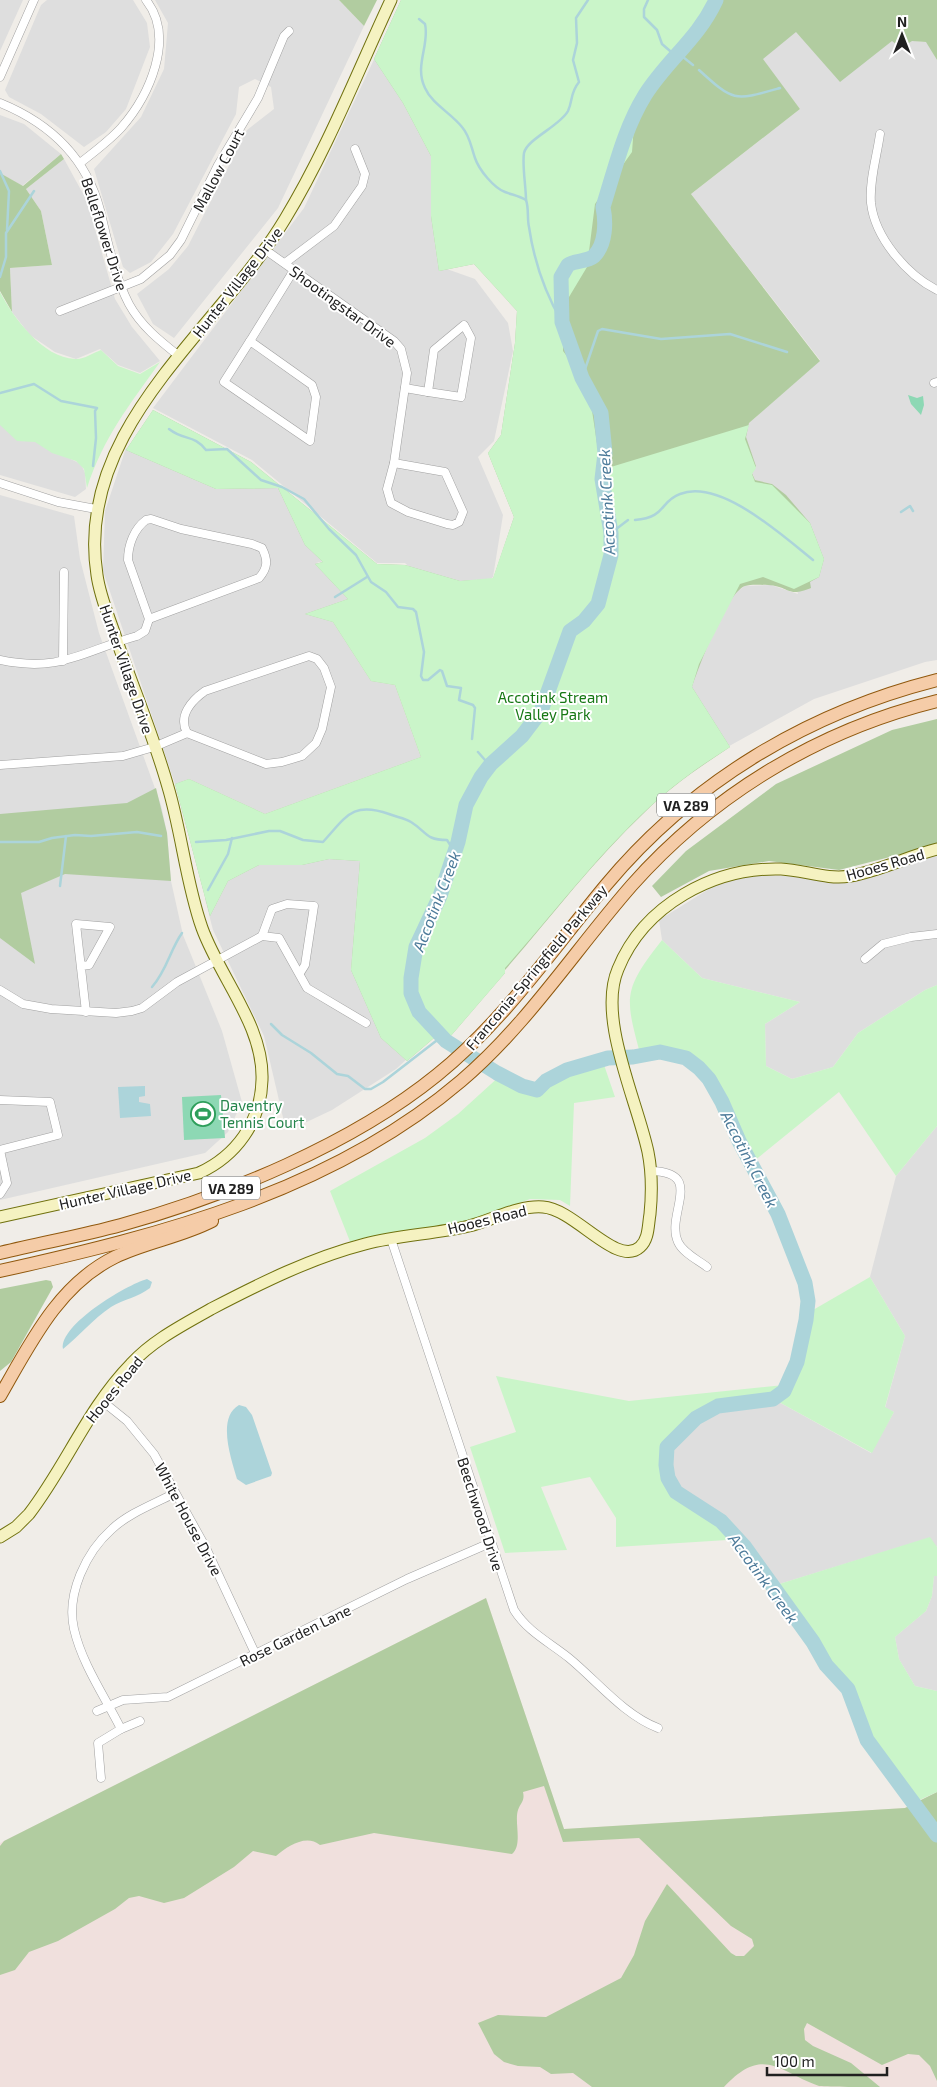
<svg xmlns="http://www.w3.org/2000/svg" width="937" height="2087" font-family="'Exo 2',sans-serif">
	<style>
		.residential { fill: #dedede }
		.military { fill: #f0e0dd }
		.forest { fill: #b1cca0 }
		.park { fill: #caf5c9 }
		.pitch { fill: #8dd8b4 }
		.water { fill: #acd4da }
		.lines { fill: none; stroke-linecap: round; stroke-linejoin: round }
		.stream { stroke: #acd4da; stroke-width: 2.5 }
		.river { stroke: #acd4da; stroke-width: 15 }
		.street-casing { stroke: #a1a1a1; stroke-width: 9 }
		.secondary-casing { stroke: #70710e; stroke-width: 13 }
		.primary-casing { stroke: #90580d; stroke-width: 14 }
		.street { stroke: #fff; stroke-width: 8 }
		.secondary { stroke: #f5f2c1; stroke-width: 11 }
		.primary { stroke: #f5cca8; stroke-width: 12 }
		.labels { text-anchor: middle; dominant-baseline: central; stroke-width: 4; stroke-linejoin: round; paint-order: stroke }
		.shield { fill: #fff; stroke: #636363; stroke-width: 1 }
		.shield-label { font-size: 14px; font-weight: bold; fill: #202020 }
		.street-label { font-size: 15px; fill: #202020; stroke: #fff }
		.park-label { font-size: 15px; fill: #177815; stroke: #fff }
		.leisure-label { font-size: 15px; fill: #27864d; stroke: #fff; text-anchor: start }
		.water-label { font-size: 16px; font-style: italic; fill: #4d7b9a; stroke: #fff }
	</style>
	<rect width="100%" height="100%" fill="#f0ede8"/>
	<g class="residential">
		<polygon points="0,0 23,0 0,51"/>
		<polygon points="47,0 133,0 147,23 150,47 126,109 106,132 84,147 41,114 9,97 5,90 41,5"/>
		<polygon points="155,0 339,0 364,26 278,208 174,338 153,324 137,294 169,269 188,246 247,130 274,109 271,87 255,79 239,87 236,114 173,234 151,262 130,273 123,267 94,169 141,117 164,69 168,23"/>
		<polygon points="796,31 927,42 937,60 937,660 925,662 814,699 713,755 682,709 699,662 731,595 745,586 771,585 798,594 772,484 755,480 752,472 756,466 745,437 749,423 820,360 691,194 800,109 762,59"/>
		<polygon points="386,34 453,146 444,268 475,279 508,323 513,351 494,441 478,457 503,515 493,577 459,608 455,608 405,563 377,563 252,460 153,408 304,208"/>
		<polygon points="0,115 24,124 61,154 22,186 0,173"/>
		<polygon points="64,159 87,201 115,299 132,327 160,361 140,373 118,365 100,349 76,359 55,352 30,335 12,312 10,268 52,265 41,211 26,189"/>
		<polygon points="0,424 81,464 85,473 86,489 75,497 0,475"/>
		<polygon points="126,448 216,487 278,486 324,561 316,563 348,599 306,614 333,622 371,681 395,685 421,757 265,814 189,779 175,784 103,571 105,511"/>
		<polygon points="0,495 74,516 80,559 99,633 161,805 167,833 171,881 183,935 222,1031 242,1102 228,1132 205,1153 0,1200"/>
		<polygon points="260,851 344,852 365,856 351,968 381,1036 407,1059 396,1069 332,1110 294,1128 285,1126 264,1036 213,930 205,899"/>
		<polygon points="937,856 937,985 925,990 858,1033 833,1067 792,1079 766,1066 765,1024 800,1002 702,978 662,940 659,920 717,884 753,876 792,876 831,882 864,877 907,862"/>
		<polygon points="937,1126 937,1547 929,1538 776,1585 732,1522 672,1484 668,1454 707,1411 777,1401 871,1453 894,1412 885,1408 905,1336 870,1277 896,1176"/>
		<polygon points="934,1575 937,1576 937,1691 915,1686 899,1659 895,1637 926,1611 932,1596"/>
	</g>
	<polygon class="military" points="486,1598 564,1829 905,1808 937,1792 937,2087 0,2087 0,1843"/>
	<g class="forest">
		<polygon points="339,0 377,0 364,26"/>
		<path d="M401 0H937V60L926 42 912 41 901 48 892 41 840 82 796 32 763 59 800 109 691 194 820 361 749 423 746 437 756 466 752 473 755 480 772 484 786 495 810 523 824 559 819 577 810 582 811 588C787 598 789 586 768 585 761 585 751 584 745 586 726 593 699 667 692 687L730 747C700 767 670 787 645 812 594 860 551 917 505 970V973L449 1038 441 1032 407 1061 381 1038 351 970 360 861 329 859 302 865H259L228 881 210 916 175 784 189 779 265 814 421 757 395 685 371 681 333 622 305 614 348 599 315 564 323 562 305 545 278 488 216 489 126 450 153 410 251 462 377 564 405 565 460 581 493 579 514 517 488 453 501 435 515 343 517 311 474 264 439 271 431 216V156L403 103 374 59Z"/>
		<polygon points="61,154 64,159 26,189 41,211 52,265 10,268 12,312 0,291 0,173 23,186"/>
		<polygon points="937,719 937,845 839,870 769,861 709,871 661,897 652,886 686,851 776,784 892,730"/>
		<polygon points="156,788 167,833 171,881 65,874 21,893 35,964 0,938 0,814 127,803"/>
		<polygon points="46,1280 51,1281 53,1287 48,1296 11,1362 0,1371 0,1289"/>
		<path d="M486 1598 564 1829 905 1808 937 1792V2081L930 2066 919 2055 908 2054 882 2065 807 2023 804 2029 805 2040 813 2046 851 2063 880 2087C867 2087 829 2087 819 2086 778 2071 763 2045 724 2087H592L573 2073 551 2074 540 2067 518 2066 504 2062 494 2054 478 2023 498 2015 546 2017 621 1978 634 1955 645 1921 667 1884 731 1953 736 1956H744L754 1946 752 1939 731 1926 639 1838 563 1842 544 1786 523 1792C525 1801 521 1802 518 1810 514 1822 523 1845 512 1854L374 1833 320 1845C306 1834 288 1846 276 1856L253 1851 234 1867 184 1898 164 1903 139 1896 129 1898 115 1909 58 1941 29 1952 15 1970 0 1975V1846L4 1841Z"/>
	</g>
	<g class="park">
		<path d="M401 0H718L682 47 660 66 636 99 632 152 595 204 587 267 563 307V351L588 384 601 470 749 425 745 439 756 468 752 474 755 482 772 485 810 523 824 559 819 577 794 589 763 577 740 584 699 664 692 687 730 747C706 762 683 778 662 796 604 846 556 911 505 968V973L449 1038 441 1032 407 1061 381 1038 351 970 360 861 329 859 302 865H259L228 881 210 916 175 784 189 779 265 814 421 757 395 685 371 681 333 622 305 614 348 599 315 564 323 562 305 545 278 488 216 489 126 450 153 410 251 462 377 564 405 565 460 581 493 578 514 517 488 453 501 435 515 343 517 311 474 264 439 271 431 216V156L403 103 374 59Z"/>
		<path d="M0 292C13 317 43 358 75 359 83 360 93 353 101 350L118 366 140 374 160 362C130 404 103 438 87 488L84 469 76 461 52 453 35 442 17 441 0 425Z"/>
		<path d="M662 940 702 978 800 1002 765 1024 766 1066 792 1079 833 1067 858 1033 925 990 937 985V1126L896 1176 839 1092 754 1161 727 1101 709 1072 688 1054 641 1057C625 997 622 991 662 940Z"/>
		<path d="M602 1059 615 1097 574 1103 570 1206 560 1200 530 1199 461 1224 351 1244 330 1191 425 1138 458 1114 502 1074 523 1091C555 1069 563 1063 602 1059Z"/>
		<polygon points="870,1277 905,1336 885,1407 894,1412 872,1453 777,1401 708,1411 668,1454 672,1484 732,1522 743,1539 616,1547 616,1518 590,1477 541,1487 567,1550 505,1553 470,1447 516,1432 496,1376 629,1401 794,1384 813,1310"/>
		<polygon points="930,1537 937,1547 937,1576 934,1576 932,1596 926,1611 895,1637 899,1659 915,1686 937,1691 937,1792 913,1803 867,1740 839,1669 827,1656 820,1643 776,1585"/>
	</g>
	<g class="pitch">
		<polygon points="908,395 917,398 923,396 924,405 921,415 911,404"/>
		<polygon points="221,1095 225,1138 184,1140 182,1097"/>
	</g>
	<g class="water">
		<polygon points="145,1086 145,1096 139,1097 139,1102 150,1104 151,1116 120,1118 118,1087"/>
		<path d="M147 1279 152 1282 150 1288C137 1298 124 1299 111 1307 93 1319 79 1336 63 1349 59 1325 126 1285 147 1279Z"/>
		<path d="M239 1405 246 1407 252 1415 272 1473 271 1476 246 1485 237 1479C232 1461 216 1418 239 1405Z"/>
	</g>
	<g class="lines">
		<g class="stream">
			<polyline points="648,0 644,9 644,17 657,30 662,44 677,57 683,57 693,65"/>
			<path d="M419 19 425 24C430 44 414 66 425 88 432 104 451 113 462 127 470 136 471 147 475 158 479 170 494 188 505 192 513 195 519 196 526 200 529 208 527 219 529 227 534 261 545 293 562 322"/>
			<path d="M699 70C734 102 734 101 780 88"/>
			<polyline points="0,171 9,191 7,230"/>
			<path d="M526 200C526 187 522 165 524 153 527 139 560 126 568 111 573 100 570 93 579 82L573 60 577 43 576 18 588 0"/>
			<polyline points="0,277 6,257 6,233 34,191"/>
			<polyline points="582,378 598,331 602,329 661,339 730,334 787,352"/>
			<polyline points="0,393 34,384 61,401 97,408 95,411 96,438 93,466"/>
			<path d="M169 429C184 441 194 434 206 450L227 449 261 480 282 487 304 499 329 529 356 555 371 582 386 592 398 607 413 609 416 612 424 652 421 676 423 680H428L440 670 442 671 447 686 461 688 459 700 473 705 475 708 472 739"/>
			<polyline points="901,512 910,506 913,511"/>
			<path d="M635 520C666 518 660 501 680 494 720 478 783 536 813 560"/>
			<polyline points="611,533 628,520"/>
			<polyline points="335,597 367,577"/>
			<polyline points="478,752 485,760 487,769"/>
			<polyline points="0,842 39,842 52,838 75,835 91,836 137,832 161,836"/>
			<path d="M196 842 226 840 269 831H280L303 840 323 842C346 817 352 801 389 814 396 817 405 818 411 822 427 832 425 840 447 840L454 851"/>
			<polyline points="60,886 66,836"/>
			<polyline points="208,890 228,854 232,838"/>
			<path d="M152 987C167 970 170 950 182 933"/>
			<polyline points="271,1024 282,1035 311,1053 337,1074 348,1076 365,1089 371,1089 383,1082 436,1041 446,1041"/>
		</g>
		<path class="river" d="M716 0C698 39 667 60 645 95 624 129 615 169 603 207 606 222 606 244 594 256 587 262 575 260 568 265L561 277 562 322 582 378 601 413 605 453 602 479 611 533V555L598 604 584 621 570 631 541 711 522 736 491 764 481 777 466 805 458 842 440 896 416 947 411 978V993L419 1012 446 1041 497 1073 522 1086 537 1090 546 1081 567 1070 608 1058 633 1057 660 1052 686 1058 699 1068 709 1079 722 1102 739 1141 778 1214 805 1283 808 1301 806 1320 797 1362 784 1391 773 1399 718 1406 696 1418 667 1447 666 1465 668 1478 676 1492 721 1521 744 1546 813 1642 826 1665 848 1689 867 1740 937 1835"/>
		<defs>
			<g id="street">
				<polyline points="0,77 34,0"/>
				<path d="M0 103C49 123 86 157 100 210 108 242 114 275 129 304 141 326 160 341 179 356"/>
				<path d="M880 134C877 156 869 181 871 203 875 238 907 275 937 290"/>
				<path d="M80 163C94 152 109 141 121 128 149 96 176 38 146 0"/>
				<polyline points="264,249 394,341 401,349 407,373 394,463"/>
				<polyline points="285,263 334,226 362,186 365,174 355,149"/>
				<polyline points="60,311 141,279 170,255 181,240 218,165 258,98 284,36 289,31"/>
				<polygon points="464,325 471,338 461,397 428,392 434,350"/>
				<polygon points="250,341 312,385 316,397 310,441 224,382"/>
				<polyline points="250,341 294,270"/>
				<polyline points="934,383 937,382"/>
				<polyline points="405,388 428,392"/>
				<polygon points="394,463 445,472 463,512 459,522 453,525 447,524 408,512 391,503 387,489"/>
				<polyline points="0,483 58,502 96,509"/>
				<path d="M151 519 181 529 252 544 262 548C268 560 268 568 259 578L149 619 128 560C128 545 134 529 146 520Z"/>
				<path d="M309 656 317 659 324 668 331 687 322 729 316 743 302 756 282 762 266 764 187 733C178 716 191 701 205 691Z"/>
				<path d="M0 660C60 673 83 651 137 636L145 631 149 619"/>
				<polyline points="63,661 64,572"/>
				<polyline points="0,765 123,756 154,747 187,733"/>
				<polyline points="262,936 279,938 307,988 366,1023"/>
				<polyline points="865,959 883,944 911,937 937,934"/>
				<polyline points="81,966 89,965 110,927 76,924 86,1012"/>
				<polyline points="0,990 23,1004 51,1009 116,1013 132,1011 142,1008 177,982 262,936 272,909 287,904 314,906 305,965 300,973"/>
				<polyline points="0,1100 50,1102 58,1135 0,1150"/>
				<polyline points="0,1150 7,1183 0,1194"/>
				<path d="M651 1171C706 1172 665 1214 678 1242 683 1253 698 1260 707 1267"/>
				<path d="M391 1239 514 1610C528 1632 549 1642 569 1658 597 1681 624 1715 658 1728"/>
				<polyline points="101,1400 127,1421 154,1454 206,1548 255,1653"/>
				<polyline points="97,1711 123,1700 168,1697 407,1579 490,1543"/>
				<path d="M140 1721 121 1729C105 1697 82 1664 74 1629 66 1594 86 1552 112 1529 129 1513 154 1504 175 1493"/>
				<polyline points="101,1778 98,1743 121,1729"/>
			</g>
			<g id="secondary">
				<path d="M0 1217 199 1173C236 1156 261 1122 262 1080 264 1026 220 978 202 928 186 883 182 834 168 787 154 737 133 688 116 638 109 617 100 597 97 575 74 428 217 332 285 219 327 150 357 73 391 0"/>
				<path d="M0 1537 16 1527 29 1514C66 1466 88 1408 131 1364 153 1340 183 1325 211 1309 261 1283 311 1258 365 1244 399 1235 435 1234 469 1226 492 1220 519 1205 543 1207 575 1209 617 1268 640 1247 649 1239 648 1225 650 1214 652 1194 652 1172 648 1152 637 1100 597 1018 618 969 644 905 714 867 781 869 804 870 827 880 850 876 880 871 908 856 937 849"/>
			</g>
			<g id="primary">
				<path d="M0 1253C40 1243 81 1236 121 1225 226 1196 352 1144 437 1075 503 1022 552 950 606 885 692 782 807 713 937 680"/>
				<path d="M0 1271C162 1235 332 1191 461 1081 527 1025 575 950 632 885 713 794 819 730 937 701"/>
				<path d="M0 1396C30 1344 58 1285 115 1257 146 1242 181 1237 212 1221"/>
			</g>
		</defs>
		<use href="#street" class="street-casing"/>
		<use href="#secondary" class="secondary-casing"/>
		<use href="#primary" class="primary-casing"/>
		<use href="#street" class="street"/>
		<use href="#secondary" class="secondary"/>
		<use href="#primary" class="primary"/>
	</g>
	<defs>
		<symbol id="stadium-ring" viewBox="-11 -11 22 22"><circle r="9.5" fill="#fff" stroke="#2e9e5b" stroke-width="1.5"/><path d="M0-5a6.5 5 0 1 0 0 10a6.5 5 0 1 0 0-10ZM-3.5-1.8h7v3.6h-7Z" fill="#2e9e5b"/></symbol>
	</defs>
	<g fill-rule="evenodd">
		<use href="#stadium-ring" x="189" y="1100" width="28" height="28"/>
	</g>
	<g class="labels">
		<g class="shield">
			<rect x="657" y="793.5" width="58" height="23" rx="4"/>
			<rect x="202" y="1176.5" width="58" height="23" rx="4"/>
		</g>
		<g class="shield-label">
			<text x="686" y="805">VA 289</text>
			<text x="231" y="1188">VA 289</text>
		</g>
		<g class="street-label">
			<text transform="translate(218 170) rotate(-62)">Mallow Court</text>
			<text transform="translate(105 234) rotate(72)">Belleflower Drive</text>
			<text transform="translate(237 282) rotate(-52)">Hunter Village Drive</text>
			<text transform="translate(343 306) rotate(36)">Shootingstar Drive</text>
			<text transform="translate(127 669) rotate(71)">Hunter Village Drive</text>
			<text transform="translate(885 864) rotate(-16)">Hooes Road</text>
			<text transform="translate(536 967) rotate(-50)">Franconia-Springfield Parkway</text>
			<text transform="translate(125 1189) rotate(-13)">Hunter Village Drive</text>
			<text transform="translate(487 1219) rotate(-14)">Hooes Road</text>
			<text transform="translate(114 1389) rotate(-51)">Hooes Road</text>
			<text transform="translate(481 1514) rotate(72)">Beechwood Drive</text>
			<text transform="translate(189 1519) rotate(62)">White House Drive</text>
			<text transform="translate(295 1635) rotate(-26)">Rose Garden Lane</text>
		</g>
		<g class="park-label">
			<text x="553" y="697">Accotink Stream<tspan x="553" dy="17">Valley Park</tspan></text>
		</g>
		<g class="leisure-label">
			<text x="220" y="1105">Daventry<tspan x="220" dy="17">Tennis Court</tspan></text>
		</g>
		<g class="water-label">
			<text transform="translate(606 502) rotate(-93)">Accotink Creek</text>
			<text transform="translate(436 901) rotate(-69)">Accotink Creek</text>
			<text transform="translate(750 1159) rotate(63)">Accotink Creek</text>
			<text transform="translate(764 1578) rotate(54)">Accotink Creek</text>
		</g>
	</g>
	<g transform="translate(902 35)" stroke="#ffffff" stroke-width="4" paint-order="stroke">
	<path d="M0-4L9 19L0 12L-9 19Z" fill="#202020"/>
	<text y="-8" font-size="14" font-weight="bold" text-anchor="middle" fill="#202020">N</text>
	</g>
	<path d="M767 2067v8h120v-8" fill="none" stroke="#202020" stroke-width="2.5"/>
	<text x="774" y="2067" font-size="15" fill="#202020" stroke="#ffffff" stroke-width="4" paint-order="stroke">100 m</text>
</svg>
